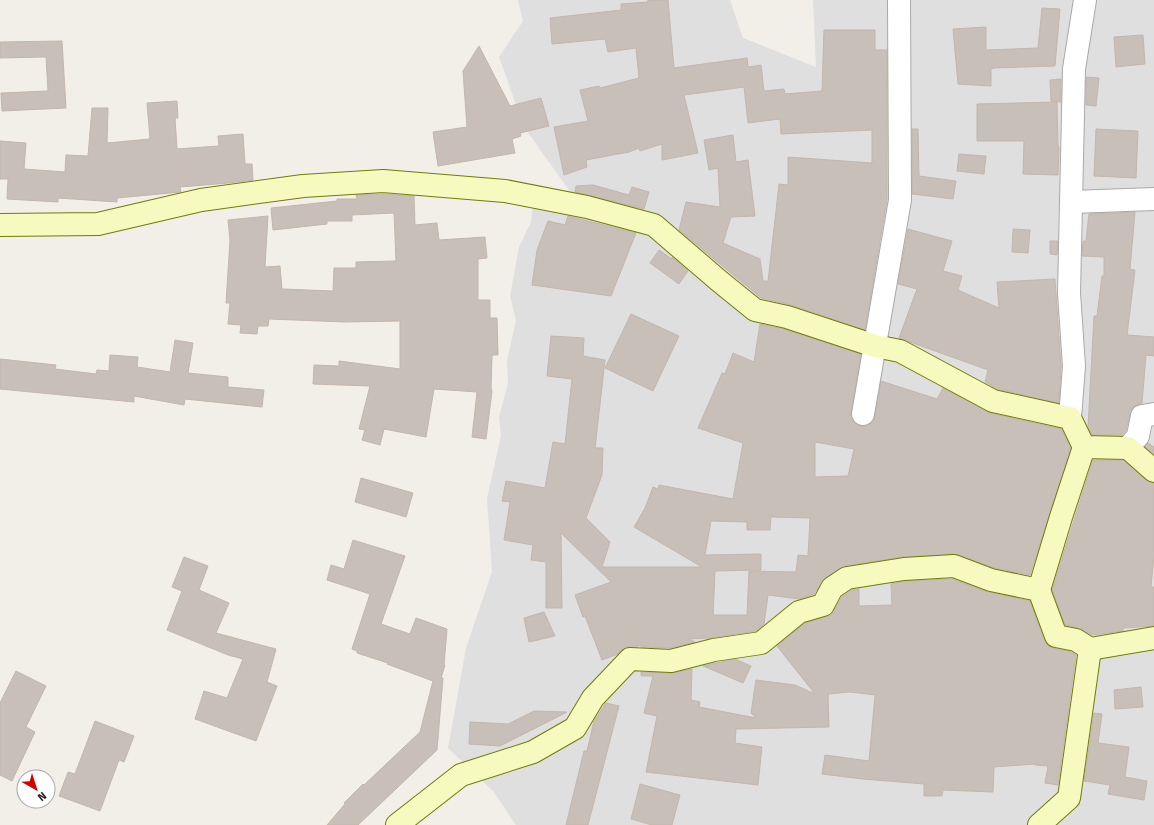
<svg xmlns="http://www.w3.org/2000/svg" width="1154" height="825" font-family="'Fira Sans',sans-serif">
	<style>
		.residential { fill: #e0dfdf }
		.building { fill: #c7bfb8; stroke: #c4b6ab; fill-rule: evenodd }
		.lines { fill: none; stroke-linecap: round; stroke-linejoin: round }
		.street-casing { stroke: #a9a9a9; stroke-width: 24 }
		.secondary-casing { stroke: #707d05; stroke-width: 24 }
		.street { stroke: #fff; stroke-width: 22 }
		.secondary { stroke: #f7fabf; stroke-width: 22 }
	</style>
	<rect width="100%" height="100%" fill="#f2efe9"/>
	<polygon class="residential" points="518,0 730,0 743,38 816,67 813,0 1154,0 1154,825 516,825 494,792 448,748 466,648 492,572 487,498 501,436 499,417 508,383 507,361 516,320 510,296 519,247 531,222 533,205 571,193 524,127 499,57 523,21"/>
	<g class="building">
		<polygon points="648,0 668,0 674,68 747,58 748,67 761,65 764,91 784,89 785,94 822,91 824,30 875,30 875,50 887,50 887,199 865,330 791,305 761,298 679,230 686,202 720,207 718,168 709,170 704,140 733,135 736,162 748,160 755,216 731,217 723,243 760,259 763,281 768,281 779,184 788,185 788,157 872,163 872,130 781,134 780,119 748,123 744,87 684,95 698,153 662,160 662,144 640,151 639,148 629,152 586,160 587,167 564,175 554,127 588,121 580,90 599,86 600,88 639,78 636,48 608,52 605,39 552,44 550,18 621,10 621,4 648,2"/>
		<polygon points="1042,8 1060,9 1055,66 994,68 991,69 991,86 958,84 953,29 986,27 986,50 1038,48"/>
		<polygon points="1143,35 1145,64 1116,67 1114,37"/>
		<polygon points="62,41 66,108 2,111 1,93 48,91 46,57 0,58 0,42"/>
		<polygon points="479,46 510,106 541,98 549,126 520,133 521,136 512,139 515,153 438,166 433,132 467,127 463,71"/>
		<polygon points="1086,77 1099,78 1096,106 1086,105"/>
		<polygon points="1061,79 1061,102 1051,101 1050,80"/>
		<polygon points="177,101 178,118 175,118 177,149 219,146 218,136 243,134 245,164 252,164 253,180 229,183 180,187 181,192 117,198 117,202 58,198 58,202 7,199 8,179 0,179 0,141 26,143 24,169 65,172 66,155 88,156 92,108 108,108 107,143 150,139 147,103"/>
		<polygon points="1057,102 1058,147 1059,147 1058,175 1023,174 1024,141 977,141 977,104"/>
		<polygon points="912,129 918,129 919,176 956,181 953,199 912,194"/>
		<polygon points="1096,129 1138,131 1136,178 1094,176"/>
		<polygon points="959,154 986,156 984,174 957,171"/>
		<polygon points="593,185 629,195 632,187 649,192 644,209 575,192 576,186"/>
		<polygon points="383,194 414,196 415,225 437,223 439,240 485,237 487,258 478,259 478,300 490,300 490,318 497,318 498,355 492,355 491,388 492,391 486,439 472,437 477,392 434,389 426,437 384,429 380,445 362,440 365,430 359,429 370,386 313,384 314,365 339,366 339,361 400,369 400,321 345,322 269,319 268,326 258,326 257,334 240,333 241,325 228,324 230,303 226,303 230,240 228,220 268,216 265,267 280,266 282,289 333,291 334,268 356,268 356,262 396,261 394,213 352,215 352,221 327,221 327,224 273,230 271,208 337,201 337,199 357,199 356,195"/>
		<polygon points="1135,212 1130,269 1135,270 1127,335 1154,337 1154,356 1146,355 1142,403 1133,407 1130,414 1126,430 1122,435 1092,435 1088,427 1094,316 1097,316 1102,276 1104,276 1104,257 1082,256 1083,241 1086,241 1089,214"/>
		<polygon points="568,216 636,233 611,296 532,285 537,250 548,221 565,225"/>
		<polygon points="908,229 952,241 943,271 962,276 958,290 999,308 997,282 1055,279 1061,366 1059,403 997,389 985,382 988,370 899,338 917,289 898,284"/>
		<polygon points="1013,229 1030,230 1028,253 1012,252"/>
		<polygon points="1050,241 1058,241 1057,255 1050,254"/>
		<polygon points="659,250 672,259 672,257 688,271 679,284 650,263"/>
		<polygon points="631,314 679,336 653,391 605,368"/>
		<path d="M760 324 784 329 861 354 851 412V419L855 424 860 426H867L873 422 875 416 881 381 937 399 943 388 990 413 1061 429 1071 448 1030 575 995 568 953 554 902 557 845 566 825 578 814 594 799 599 768 595 764 624 756 631 710 638 689 639 695 642 670 648 641 647V645L635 647H626L618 654 602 660 585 616 583 617 575 595 611 582 561 533 562 608H546V562L531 560 533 545 504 540 510 502 502 501 506 481 545 488 553 442 565 444 572 379 547 376 551 336 584 338 583 356 605 360 595 448H603L602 475 586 518 610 542 602 567H702L634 527 645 508 653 487 658 489 659 485 733 499 743 443 698 428 722 373 725 374 733 353 754 362ZM815 442 854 449 848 476 815 477ZM771 517 810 518 808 556 798 555 796 572 749 571 747 615H713L715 571 761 570V554L705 555 711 521 747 522V530H770Z"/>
		<polygon points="175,340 193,343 188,373 228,377 228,387 264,390 262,407 185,399 184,405 134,396 134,402 0,389 0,359 56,365 55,369 96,374 97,370 109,371 110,355 138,357 137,367 170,372"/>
		<polygon points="1148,443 1154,447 1154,454 1145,447"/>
		<polygon points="1093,460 1123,460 1146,480 1154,483 1154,554 1151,587 1154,587 1154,626 1123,628 1123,631 1092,635 1079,628 1065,625 1052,590"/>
		<polygon points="361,478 413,493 406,517 355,502"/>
		<polygon points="353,540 405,556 381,624 410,634 416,618 447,629 444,665 445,665 441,678 443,678 437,750 358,825 327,825 345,804 344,803 363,784 364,785 420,732 433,681 387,664 388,663 357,653 357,651 352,649 370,594 327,580 331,565 344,569"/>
		<polygon points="184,557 208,566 199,590 229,603 216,633 276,649 267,682 277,686 256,741 195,719 204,691 227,698 243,659 228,655 167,630 182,591 172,587"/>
		<polygon points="952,579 988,592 1030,601 1044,640 1048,645 1054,648 1071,652 1076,655 1058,785 1045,783 1048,766 1035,765 1035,764 994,767 993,792 943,790 942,796 924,796 924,784 863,779 822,774 825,755 869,761 875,695 850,692 828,694 829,727 736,729 735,743 762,747 758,785 646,772 657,716 644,713 653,676 641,676 641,672 671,673 692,669 691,700 700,702 699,707 756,718 751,713 756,680 795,685 815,694 777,646 805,623 831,615 842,597 852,590 859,589 859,606 892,605 891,584 905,581"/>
		<polygon points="544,612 555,636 529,642 524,618"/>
		<polygon points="735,659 751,666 743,683 703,666"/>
		<polygon points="16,671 46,686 26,727 35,732 12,781 0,775 0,703"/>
		<polygon points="1141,687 1143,707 1115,709 1114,690"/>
		<polygon points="606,703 619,706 588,825 566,825 584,751 587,751 594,721"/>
		<polygon points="534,711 567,712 500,746 469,744 470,722 508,724"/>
		<polygon points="1094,713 1102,714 1098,743 1129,747 1125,777 1147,781 1144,800 1108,794 1110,785 1084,781"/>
		<polygon points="95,721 134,736 124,762 119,760 100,811 59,796 68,772 75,774"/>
		<polygon points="640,784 680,795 672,825 652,825 631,819"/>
	</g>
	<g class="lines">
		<defs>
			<g id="street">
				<polyline points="1071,202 1154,199"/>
				<polyline points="863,414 900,200 899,0"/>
				<polyline points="1070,418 1074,366 1069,293 1074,69 1085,0"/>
				<polyline points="1128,448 1138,436 1142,416 1154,414"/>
			</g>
			<g id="secondary">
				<polyline points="0,225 98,224 201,200 303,186 383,181 505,191 587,207 654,225 718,280 755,310 787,317 875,346 900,351 993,401 1070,418 1084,447 1128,448 1154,471"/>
				<polyline points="1039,590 1061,517 1084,447"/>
				<polyline points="397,825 461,775 533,752 575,728 593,698 630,659 671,661 714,650 761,643 799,612 823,605 832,588 847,578 904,569 954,566 991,580 1039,590 1056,636 1076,640 1090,649 1154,638"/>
				<polyline points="1039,825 1069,798 1090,649"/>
			</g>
		</defs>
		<use href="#street" class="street-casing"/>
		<use href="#secondary" class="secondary-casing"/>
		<use href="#street" class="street"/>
		<use href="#secondary" class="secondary"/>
	</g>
	<g transform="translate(36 789) rotate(141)"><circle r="19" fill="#ffffff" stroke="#a7a7a7"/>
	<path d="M0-3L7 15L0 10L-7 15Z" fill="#d40000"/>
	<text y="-6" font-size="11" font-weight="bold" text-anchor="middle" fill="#222222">N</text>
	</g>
</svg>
